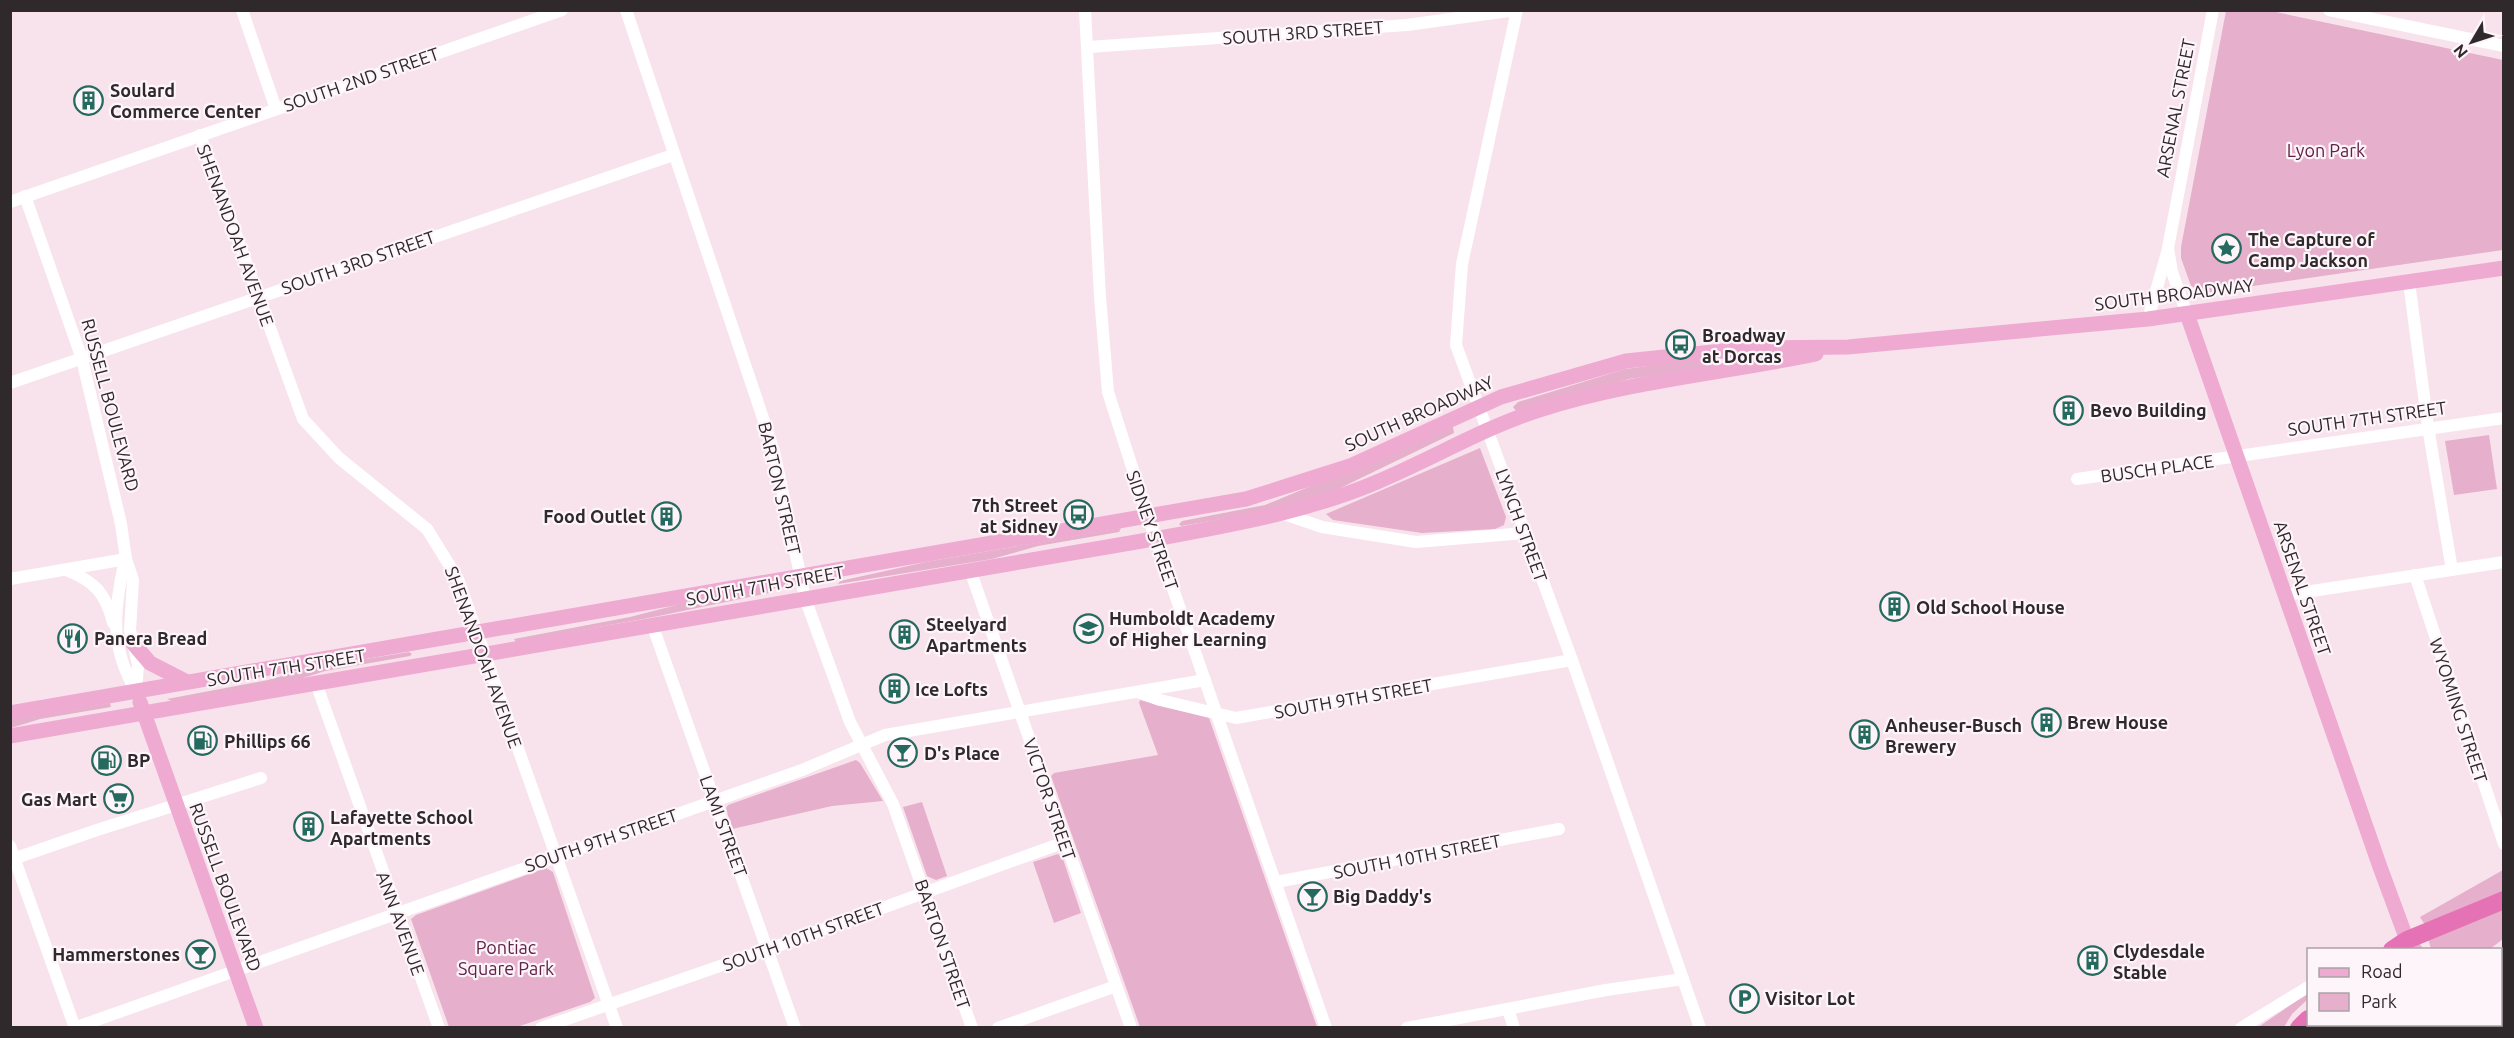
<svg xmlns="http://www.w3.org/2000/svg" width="2514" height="1038" font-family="Ubuntu,sans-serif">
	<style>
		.green { fill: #e6afcb }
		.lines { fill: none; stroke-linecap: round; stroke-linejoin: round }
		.minor { stroke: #fff; stroke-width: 12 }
		.major { stroke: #efaad2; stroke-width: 15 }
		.highway { stroke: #e572b4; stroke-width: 18 }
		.labels { text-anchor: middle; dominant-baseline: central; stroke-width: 4.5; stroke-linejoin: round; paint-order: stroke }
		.street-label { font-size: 18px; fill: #30292c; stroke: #fdf5f9 }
		.poi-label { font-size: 18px; font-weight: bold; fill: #30292c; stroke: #fdf5f9; text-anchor: start }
		.park-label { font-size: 18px; fill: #612147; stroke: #fdf5f9 }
	</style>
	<rect width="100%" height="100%" fill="#f8e3ed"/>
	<g class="green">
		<polygon points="2226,11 2271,11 2503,60 2503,250 2204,293 2191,286 2181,258 2181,247"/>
		<polygon points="1718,357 1719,366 1629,379 1521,410 1516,411 1513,407 1518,402 1625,369"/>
		<polygon points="1453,427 1454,433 1330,493 1263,512 1181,526 1179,524 1182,521 1265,505"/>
		<polygon points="2489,435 2497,489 2454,495 2445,441"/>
		<polygon points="1480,448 1506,517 1504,525 1495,529 1422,533 1333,520 1326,514"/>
		<polygon points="1121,528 1119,532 1038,546 992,559 838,584 840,581 926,562"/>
		<polygon points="772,588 774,592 654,617 516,642 514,639 630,617 688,602"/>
		<polygon points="409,652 412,654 410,656 325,671 300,679 172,701 167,699 268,680 311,668"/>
		<polygon points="1140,700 1209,718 1317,1027 1140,1027 1051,776 1054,773 1158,755 1139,703"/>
		<polygon points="110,703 111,707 40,719 11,728 11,720"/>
		<polygon points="856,760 860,763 883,801 832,806 732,829 726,808 728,805"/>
		<polygon points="922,802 947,876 936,880 927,876 903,807"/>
		<polygon points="1058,854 1063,859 1081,913 1054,923 1033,862"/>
		<polygon points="546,868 553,872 595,998 590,1002 517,1027 449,1027 411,919 416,915"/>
		<polygon points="2503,870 2503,894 2425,925 2420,917"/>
		<polygon points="2503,906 2503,939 2490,949 2431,949 2428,938"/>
		<polygon points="2308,993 2308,999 2292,1014 2284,1027 2257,1028"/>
	</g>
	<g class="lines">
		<g class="minor">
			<polyline points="242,10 276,109"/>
			<polyline points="626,10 774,451 805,598 850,722 893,804 972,1028"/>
			<polyline points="1085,10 1100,297 1108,392 1148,517 1326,1028"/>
			<polyline points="1517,10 1462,264 1456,345 1572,660 1700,1028"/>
			<polyline points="2329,10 2504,46"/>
			<polyline points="1089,47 1407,25 1516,10"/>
			<polyline points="200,135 303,419 339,458 427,529 458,579 617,1028"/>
			<polyline points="25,196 82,359 121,524 126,559 133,580 130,630 138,665 136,691"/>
			<polyline points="10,202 562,10"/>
			<polyline points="2409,282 2428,427 2452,570"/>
			<polyline points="2187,314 2172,272 2168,248 2213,10"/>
			<polyline points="2148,319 2168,249"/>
			<polyline points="10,383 673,155"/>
			<polyline points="2077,479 2504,418"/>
			<polyline points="1284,514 1322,527 1416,542 1525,533"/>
			<path d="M125 560C114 608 109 646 136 691"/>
			<path d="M66 570C94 581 106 593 113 623"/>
			<polyline points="970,570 1131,1028"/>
			<polyline points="2415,575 2504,844"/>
			<polyline points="10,579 126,559"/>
			<polyline points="2285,595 2504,562"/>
			<polyline points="652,624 795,1028"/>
			<polyline points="316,683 439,1028"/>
			<polyline points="1138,692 1160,700 1236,718 1572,660"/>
			<polyline points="10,846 75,1028"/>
			<polyline points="10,860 97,830 261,778"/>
			<polyline points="1276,882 1559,829"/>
			<polyline points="1508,1009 1514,1028"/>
			<polyline points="74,1028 802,770 885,735 1205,680"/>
			<polyline points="541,1028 769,949 1065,842"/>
			<polyline points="998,1028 1116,986"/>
			<polyline points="1407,1028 1606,990 1683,979"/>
			<polyline points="2241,1028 2308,987"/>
		</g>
		<g class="major">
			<polyline points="2187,314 2380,867 2407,940 2415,950"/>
			<polyline points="132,642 150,663 185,681"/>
			<polyline points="140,702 256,1028"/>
			<polyline points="10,713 1246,499 1350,466 1501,397 1626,361 1751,348 1848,347 2148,319 2504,268"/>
			<path d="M10 736 1171 536C1241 523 1311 510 1377 482 1432 459 1483 428 1539 410 1629 381 1724 373 1816 354"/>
			<polyline points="2428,1024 2429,1028"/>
			<polyline points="2445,1024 2446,1028"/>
		</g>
		<g class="highway">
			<polyline points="2392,950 2407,940 2504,900"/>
			<polyline points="2500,961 2504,958"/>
			<polyline points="2500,1001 2504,999"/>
			<polyline points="2299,1028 2308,1019"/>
			<polyline points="2399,1028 2404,1024"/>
			<polyline points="2462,1028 2467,1024"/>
		</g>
	</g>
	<defs>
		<symbol id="building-ring" viewBox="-11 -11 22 22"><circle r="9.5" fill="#fdf5f9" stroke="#246a5e" stroke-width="1.5"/><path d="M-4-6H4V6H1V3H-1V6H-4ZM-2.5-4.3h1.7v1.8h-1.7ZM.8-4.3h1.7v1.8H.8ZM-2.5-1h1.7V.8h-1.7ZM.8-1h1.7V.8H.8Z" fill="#246a5e"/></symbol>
		<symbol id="sight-ring" viewBox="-11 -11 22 22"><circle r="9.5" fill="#fdf5f9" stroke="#246a5e" stroke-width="1.5"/><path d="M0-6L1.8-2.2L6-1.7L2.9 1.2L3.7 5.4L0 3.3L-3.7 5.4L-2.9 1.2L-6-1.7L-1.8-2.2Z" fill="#246a5e"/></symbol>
		<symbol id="bus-ring" viewBox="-11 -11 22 22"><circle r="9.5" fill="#fdf5f9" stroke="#246a5e" stroke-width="1.5"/><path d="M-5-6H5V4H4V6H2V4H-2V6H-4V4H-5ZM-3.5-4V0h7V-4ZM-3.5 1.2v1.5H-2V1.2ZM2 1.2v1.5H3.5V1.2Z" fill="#246a5e"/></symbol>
		<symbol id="school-ring" viewBox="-11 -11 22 22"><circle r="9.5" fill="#fdf5f9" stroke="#246a5e" stroke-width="1.5"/><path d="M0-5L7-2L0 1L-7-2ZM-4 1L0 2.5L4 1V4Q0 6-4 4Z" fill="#246a5e"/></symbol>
		<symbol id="restaurant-ring" viewBox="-11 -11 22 22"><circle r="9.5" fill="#fdf5f9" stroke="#246a5e" stroke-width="1.5"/><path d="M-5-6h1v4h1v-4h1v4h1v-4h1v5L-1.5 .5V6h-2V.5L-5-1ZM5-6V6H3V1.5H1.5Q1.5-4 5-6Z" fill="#246a5e"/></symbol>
		<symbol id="fuel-ring" viewBox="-11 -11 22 22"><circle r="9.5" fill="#fdf5f9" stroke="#246a5e" stroke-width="1.5"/><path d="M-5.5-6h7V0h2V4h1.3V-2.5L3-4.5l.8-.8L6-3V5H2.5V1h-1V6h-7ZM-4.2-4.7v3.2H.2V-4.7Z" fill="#246a5e"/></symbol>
		<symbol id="bar-ring" viewBox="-11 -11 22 22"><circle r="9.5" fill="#fdf5f9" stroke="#246a5e" stroke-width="1.5"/><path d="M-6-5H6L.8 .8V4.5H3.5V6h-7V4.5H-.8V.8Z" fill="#246a5e"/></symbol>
		<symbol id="supermarket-ring" viewBox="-11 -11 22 22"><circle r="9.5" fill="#fdf5f9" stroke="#246a5e" stroke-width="1.5"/><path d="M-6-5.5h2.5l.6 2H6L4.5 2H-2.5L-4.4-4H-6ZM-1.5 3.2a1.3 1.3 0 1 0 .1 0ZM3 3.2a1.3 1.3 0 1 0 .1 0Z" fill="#246a5e"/></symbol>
		<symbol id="parking-ring" viewBox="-11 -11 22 22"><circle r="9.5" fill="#fdf5f9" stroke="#246a5e" stroke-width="1.5"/><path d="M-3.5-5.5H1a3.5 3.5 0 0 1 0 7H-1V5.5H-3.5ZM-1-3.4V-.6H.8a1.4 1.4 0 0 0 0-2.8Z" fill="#246a5e"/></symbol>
	</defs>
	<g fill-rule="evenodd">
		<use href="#building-ring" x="72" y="84" width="33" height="33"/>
		<use href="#sight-ring" x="2210" y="232" width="33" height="33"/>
		<use href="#bus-ring" x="1664" y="328" width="33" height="33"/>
		<use href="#building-ring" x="2052" y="394" width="33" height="33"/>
		<use href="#bus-ring" x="1062" y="498" width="33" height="33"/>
		<use href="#building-ring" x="650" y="500" width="33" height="33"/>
		<use href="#building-ring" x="1878" y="590" width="33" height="33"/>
		<use href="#school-ring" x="1072" y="612" width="33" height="33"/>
		<use href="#building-ring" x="888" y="618" width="33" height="33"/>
		<use href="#restaurant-ring" x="56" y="622" width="33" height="33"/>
		<use href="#building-ring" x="878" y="672" width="33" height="33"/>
		<use href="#building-ring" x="2030" y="706" width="33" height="33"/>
		<use href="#building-ring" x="1848" y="718" width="33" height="33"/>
		<use href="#fuel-ring" x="186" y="724" width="33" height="33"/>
		<use href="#bar-ring" x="886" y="736" width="33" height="33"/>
		<use href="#fuel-ring" x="90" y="744" width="33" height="33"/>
		<use href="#supermarket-ring" x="102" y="782" width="33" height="33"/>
		<use href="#building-ring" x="292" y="810" width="33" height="33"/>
		<use href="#bar-ring" x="1296" y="880" width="33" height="33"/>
		<use href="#bar-ring" x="184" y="938" width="33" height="33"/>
		<use href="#building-ring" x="2076" y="944" width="33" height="33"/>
		<use href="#parking-ring" x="1728" y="982" width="33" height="33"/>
	</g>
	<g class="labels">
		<g class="street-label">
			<text transform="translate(1303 32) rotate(-4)">SOUTH 3RD STREET</text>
			<text transform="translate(361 79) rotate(-19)">SOUTH 2ND STREET</text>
			<text transform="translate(2175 108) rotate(-79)">ARSENAL STREET</text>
			<text transform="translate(236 235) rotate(70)">SHENANDOAH AVENUE</text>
			<text transform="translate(358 262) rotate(-19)">SOUTH 3RD STREET</text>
			<text transform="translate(2174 294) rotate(-7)">SOUTH BROADWAY</text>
			<text transform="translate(111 405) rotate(75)">RUSSELL BOULEVARD</text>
			<text transform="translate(1419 413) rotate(-24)">SOUTH BROADWAY</text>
			<text transform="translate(2367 418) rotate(-8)">SOUTH 7TH STREET</text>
			<text transform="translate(2157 468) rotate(-8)">BUSCH PLACE</text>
			<text transform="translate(780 488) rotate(77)">BARTON STREET</text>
			<text transform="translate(1522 525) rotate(70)">LYNCH STREET</text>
			<text transform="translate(1153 530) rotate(71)">SIDNEY STREET</text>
			<text transform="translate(765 585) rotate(-10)">SOUTH 7TH STREET</text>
			<text transform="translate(2303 588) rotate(71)">ARSENAL STREET</text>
			<text transform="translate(484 657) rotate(70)">SHENANDOAH AVENUE</text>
			<text transform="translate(286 667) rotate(-9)">SOUTH 7TH STREET</text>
			<text transform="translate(1353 698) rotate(-10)">SOUTH 9TH STREET</text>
			<text transform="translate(2459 710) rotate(72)">WYOMING STREET</text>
			<text transform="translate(1050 799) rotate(71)">VICTOR STREET</text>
			<text transform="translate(724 826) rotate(70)">LAMI STREET</text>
			<text transform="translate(601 840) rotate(-19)">SOUTH 9TH STREET</text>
			<text transform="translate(1417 856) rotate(-11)">SOUTH 10TH STREET</text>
			<text transform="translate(226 887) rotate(70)">RUSSELL BOULEVARD</text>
			<text transform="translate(401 923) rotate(70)">ANN AVENUE</text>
			<text transform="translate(803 936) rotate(-20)">SOUTH 10TH STREET</text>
			<text transform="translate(943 944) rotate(71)">BARTON STREET</text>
		</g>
		<g class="poi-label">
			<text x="110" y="90">Soulard<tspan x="110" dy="21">Commerce Center</tspan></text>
			<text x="2248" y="239">The Capture of<tspan x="2248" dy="21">Camp Jackson</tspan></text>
			<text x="1702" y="335">Broadway<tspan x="1702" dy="21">at Dorcas</tspan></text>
			<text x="2090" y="410">Bevo Building</text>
			<text x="1058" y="505" text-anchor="end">7th Street<tspan x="1058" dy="21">at Sidney</tspan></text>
			<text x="646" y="516" text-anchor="end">Food Outlet</text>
			<text x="1916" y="607">Old School House</text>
			<text x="1109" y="618">Humboldt Academy<tspan x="1109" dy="21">of Higher Learning</tspan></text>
			<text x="926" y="624">Steelyard<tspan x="926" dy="21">Apartments</tspan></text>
			<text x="94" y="638">Panera Bread</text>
			<text x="915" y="689">Ice Lofts</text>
			<text x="2067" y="722">Brew House</text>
			<text x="1885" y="725">Anheuser-Busch<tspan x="1885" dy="21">Brewery</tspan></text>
			<text x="224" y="741">Phillips 66</text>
			<text x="924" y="753">D's Place</text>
			<text x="127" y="760">BP</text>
			<text x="97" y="799" text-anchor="end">Gas Mart</text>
			<text x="330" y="817">Lafayette School<tspan x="330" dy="21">Apartments</tspan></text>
			<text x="1333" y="896">Big Daddy's</text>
			<text x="2113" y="951">Clydesdale<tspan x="2113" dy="21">Stable</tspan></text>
			<text x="180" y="954" text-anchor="end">Hammerstones</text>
			<text x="1765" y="998">Visitor Lot</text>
		</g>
		<g class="park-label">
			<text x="2326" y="150">Lyon Park</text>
			<text x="506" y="947">Pontiac<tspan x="506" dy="21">Square Park</tspan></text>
		</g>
	</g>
	<rect width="2514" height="1038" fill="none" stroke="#30292c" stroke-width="24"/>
	<rect x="2307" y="948" width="195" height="78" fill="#fdf5f9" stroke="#aba3a7" stroke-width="1.5"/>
	<rect x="2319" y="968" width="30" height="9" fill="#efaad2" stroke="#aba3a7" stroke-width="1.5"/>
	<text x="2361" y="978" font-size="18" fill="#30292c">Road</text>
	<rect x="2319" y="993" width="30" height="18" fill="#e6afcb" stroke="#aba3a7" stroke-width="1.5"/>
	<text x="2361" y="1008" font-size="18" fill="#30292c">Park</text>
	<g transform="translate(2472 42) rotate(231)" stroke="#fdf5f9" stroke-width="4.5" paint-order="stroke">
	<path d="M0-4.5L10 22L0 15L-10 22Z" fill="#30292c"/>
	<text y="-9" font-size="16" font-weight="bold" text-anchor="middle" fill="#30292c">N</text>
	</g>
</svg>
